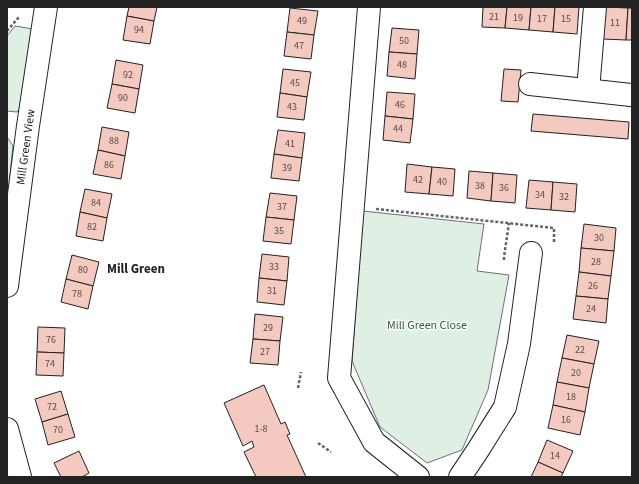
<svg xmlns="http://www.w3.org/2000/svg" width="639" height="484" font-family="'Source Sans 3',sans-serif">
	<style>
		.green { fill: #e0efe3; stroke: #6f6f6f }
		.building { fill: #f3c9c0; stroke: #222 }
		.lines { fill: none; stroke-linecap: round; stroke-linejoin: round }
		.minor-casing { stroke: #222; stroke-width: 24 }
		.path { stroke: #646464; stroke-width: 2.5; stroke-dasharray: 3 2; stroke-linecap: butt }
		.minor { stroke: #fff; stroke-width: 22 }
		.labels { text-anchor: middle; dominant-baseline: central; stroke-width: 3; stroke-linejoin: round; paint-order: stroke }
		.number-label { font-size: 10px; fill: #564c4a }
		.street-label { font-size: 12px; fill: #222; stroke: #fff }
		.park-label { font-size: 12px; fill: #2f5e38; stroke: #fff }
		.neighbourhood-label { font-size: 13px; font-weight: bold; fill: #222; stroke: #fff }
	</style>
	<rect width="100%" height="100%" fill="#fff"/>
	<g class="green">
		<polygon points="15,26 33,29 21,107 17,112 7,111 7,36"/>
		<polygon points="7,137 13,146 8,195 7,196"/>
		<polygon points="363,211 484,224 477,271 509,275 488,390 462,450 427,463 380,427 352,361"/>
	</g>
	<g class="building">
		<polygon points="129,7 157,7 154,21 127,16"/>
		<polygon points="483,7 507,7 505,28 482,27"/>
		<polygon points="507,7 531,7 529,30 505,28"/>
		<polygon points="531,7 555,7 553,32 529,30"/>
		<polygon points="555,7 579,7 577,34 553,32"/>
		<polygon points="605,7 628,8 626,40 603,39"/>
		<polygon points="290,8 318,11 314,35 287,32"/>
		<polygon points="628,8 632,8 632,40 626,40"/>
		<polygon points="127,16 154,21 150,44 123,40"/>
		<polygon points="392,28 419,30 417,54 389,52"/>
		<polygon points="287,32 314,35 311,59 284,56"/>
		<polygon points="389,52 417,54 415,79 387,76"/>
		<polygon points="116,60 143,65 139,89 112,84"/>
		<polygon points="283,69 311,72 307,97 280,93"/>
		<polygon points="504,69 521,70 518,102 501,101"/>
		<polygon points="112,84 139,89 135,113 107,108"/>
		<polygon points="387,92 415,94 413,119 385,116"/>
		<polygon points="280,93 307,97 304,120 277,117"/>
		<polygon points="533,114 629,122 628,139 531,131"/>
		<polygon points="385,116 413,119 410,143 383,140"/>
		<polygon points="102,127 129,132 125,156 98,150"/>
		<polygon points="278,130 305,133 302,158 274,154"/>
		<polygon points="98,150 125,156 121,179 93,174"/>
		<polygon points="274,154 302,158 299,181 271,178"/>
		<polygon points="407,164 432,167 429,194 405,192"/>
		<polygon points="432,167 455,169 453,196 429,194"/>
		<polygon points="469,171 493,173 491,201 467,198"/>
		<polygon points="493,173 517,175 515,203 491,201"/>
		<polygon points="529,180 553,182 551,210 526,208"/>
		<polygon points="553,182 577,184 575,212 551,210"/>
		<polygon points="85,189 112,194 107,218 80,212"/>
		<polygon points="270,193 297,196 294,220 266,217"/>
		<polygon points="80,212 107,218 103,241 76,236"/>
		<polygon points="266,217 294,220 291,244 263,241"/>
		<polygon points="584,224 616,228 614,251 581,248"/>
		<polygon points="581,248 614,251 611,276 579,272"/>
		<polygon points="262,254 289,257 287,281 259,278"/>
		<polygon points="72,255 99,262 93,286 66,279"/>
		<polygon points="579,272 611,276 608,299 576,296"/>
		<polygon points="259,278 287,281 284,305 257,302"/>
		<polygon points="66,279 93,286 88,309 61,302"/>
		<polygon points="576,296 608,299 606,323 573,319"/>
		<polygon points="255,314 283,317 280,341 253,339"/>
		<polygon points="38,327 65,328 64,353 37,352"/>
		<polygon points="567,335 599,341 594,364 562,358"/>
		<polygon points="253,339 280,341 278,365 250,363"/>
		<polygon points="37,352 64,353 63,376 36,375"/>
		<polygon points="562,358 594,364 589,388 557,382"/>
		<polygon points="557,382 589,388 585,412 553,405"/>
		<polygon points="264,385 281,424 285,422 290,434 287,435 306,477 256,477 244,452 254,447 252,441 243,446 224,403"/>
		<polygon points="61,391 68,414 42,422 35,399"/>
		<polygon points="553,405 585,412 580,435 548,428"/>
		<polygon points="68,414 75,437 48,445 42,422"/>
		<polygon points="547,440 573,451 563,473 538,462"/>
		<polygon points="79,451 89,473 82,477 61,477 54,463"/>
		<polygon points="538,462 563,473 561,477 531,477"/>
	</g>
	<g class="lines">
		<defs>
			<g id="minor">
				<polyline points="369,7 339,378 374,442 418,477"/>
				<polyline points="530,84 631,95"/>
				<polyline points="588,90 595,7"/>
				<polyline points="7,286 28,126 46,7"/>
				<polyline points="7,429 20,477"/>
				<polyline points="460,477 478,450 505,407 519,344 531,253"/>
			</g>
		</defs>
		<use href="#minor" class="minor-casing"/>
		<g class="path">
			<polyline points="7,31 19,17"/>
			<polyline points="376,209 554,228 554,244"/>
			<polyline points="504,260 504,257 509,223"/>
			<polyline points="298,388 301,372"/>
			<polyline points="318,443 331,452"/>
		</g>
		<use href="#minor" class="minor"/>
	</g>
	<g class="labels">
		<g class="number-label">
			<text x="494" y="17">21</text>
			<text x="518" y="18">19</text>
			<text x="542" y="19">17</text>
			<text x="566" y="19">15</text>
			<text x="302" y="21">49</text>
			<text x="615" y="23">11</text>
			<text x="139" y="30">94</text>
			<text x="404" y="41">50</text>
			<text x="299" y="46">47</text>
			<text x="402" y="65">48</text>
			<text x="128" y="75">92</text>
			<text x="295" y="83">45</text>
			<text x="123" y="98">90</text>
			<text x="400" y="105">46</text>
			<text x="292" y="107">43</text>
			<text x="398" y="129">44</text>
			<text x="114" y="141">88</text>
			<text x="290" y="144">41</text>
			<text x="109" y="165">86</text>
			<text x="287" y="168">39</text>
			<text x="418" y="180">42</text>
			<text x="442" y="182">40</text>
			<text x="480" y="186">38</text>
			<text x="504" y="188">36</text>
			<text x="540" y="195">34</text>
			<text x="564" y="197">32</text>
			<text x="96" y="203">84</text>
			<text x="282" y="207">37</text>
			<text x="92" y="227">82</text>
			<text x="279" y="231">35</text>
			<text x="599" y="238">30</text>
			<text x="596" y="262">28</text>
			<text x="274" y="267">33</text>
			<text x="83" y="270">80</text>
			<text x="593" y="286">26</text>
			<text x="272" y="291">31</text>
			<text x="77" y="294">78</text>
			<text x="591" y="309">24</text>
			<text x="268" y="328">29</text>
			<text x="51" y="340">76</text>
			<text x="580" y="350">22</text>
			<text x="265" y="352">27</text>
			<text x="50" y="364">74</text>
			<text x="576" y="373">20</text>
			<text x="571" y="397">18</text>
			<text x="52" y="407">72</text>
			<text x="566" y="420">16</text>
			<text x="261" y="429">1-8</text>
			<text x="58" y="430">70</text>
			<text x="555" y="456">14</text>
		</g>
		<g class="street-label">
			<text transform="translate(26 147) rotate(-82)">Mill Green View</text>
		</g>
		<g class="park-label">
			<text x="427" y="325">Mill Green Close</text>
		</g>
		<g class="neighbourhood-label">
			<text x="136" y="269">Mill Green</text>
		</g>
	</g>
	<rect width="639" height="484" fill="none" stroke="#222222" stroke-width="16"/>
</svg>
